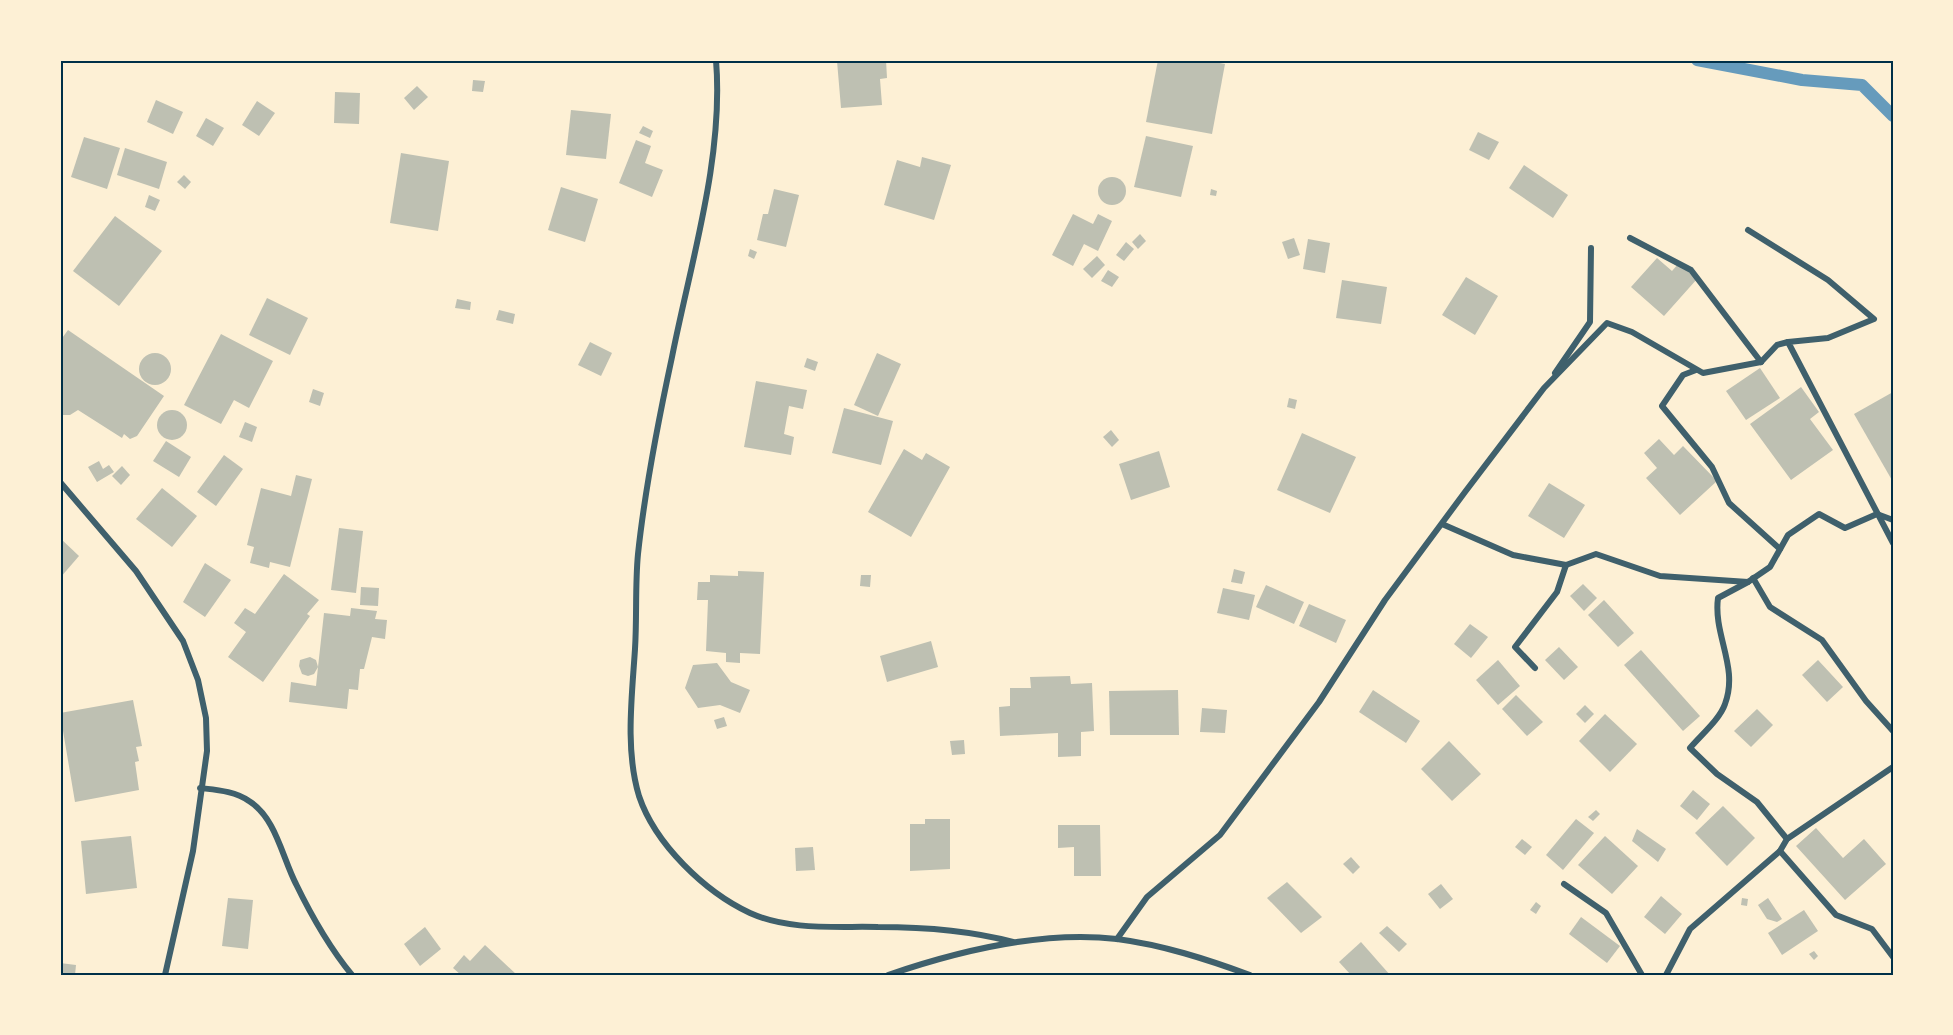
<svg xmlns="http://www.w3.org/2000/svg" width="1953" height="1035" font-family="'DM Sans',sans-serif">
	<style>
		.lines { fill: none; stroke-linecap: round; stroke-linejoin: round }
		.stream { stroke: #669bbc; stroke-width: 12 }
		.building { fill: #bec0b2 }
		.minor { stroke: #3f606c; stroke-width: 6 }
		.neatline { fill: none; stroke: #003049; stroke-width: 2 }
	</style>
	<rect width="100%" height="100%" fill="#fdf0d5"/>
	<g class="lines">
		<polyline class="stream" points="1697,60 1802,80 1862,85 1893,116"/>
	</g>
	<g class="building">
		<polygon points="886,60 887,78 880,79 882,105 841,108 837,61"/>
		<polygon points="1158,60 1204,60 1225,64 1212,134 1146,122"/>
		<polygon points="473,80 485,81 483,92 472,91"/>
		<polygon points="417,86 428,97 414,110 404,98"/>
		<polygon points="335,92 360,93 359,124 334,123"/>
		<polygon points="156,100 183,112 173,134 147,122"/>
		<polygon points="257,101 275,113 259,136 242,125"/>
		<polygon points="571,110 611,114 606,159 566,155"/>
		<polygon points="206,118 224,128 213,146 196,136"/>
		<polygon points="643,126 653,131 650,138 639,133"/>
		<polygon points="1478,132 1499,142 1489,160 1469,150"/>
		<polygon points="1146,136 1193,146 1181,197 1134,187"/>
		<polygon points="84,137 120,148 107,189 71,177"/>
		<polygon points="636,140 651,146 645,163 663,170 652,197 619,183"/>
		<polygon points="125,148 167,162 159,189 117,175"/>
		<polygon points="401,153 449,161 438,231 390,223"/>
		<polygon points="922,157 951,165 934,220 884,205 897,160 920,167"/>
		<polygon points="1524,165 1568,195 1553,218 1509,188"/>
		<polygon points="184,175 191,182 185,189 177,182"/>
		<circle cx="1112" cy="191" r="14"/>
		<polygon points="561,187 598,199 585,242 548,230"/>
		<polygon points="774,189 799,195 786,247 757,240 763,214 768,214"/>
		<polygon points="1211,189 1217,191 1216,196 1210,195"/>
		<polygon points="149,195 160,200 155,211 145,207"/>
		<polygon points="1073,214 1093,224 1098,214 1112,221 1098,251 1084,244 1073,266 1052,255"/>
		<polygon points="115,216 162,251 119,306 73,271"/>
		<polygon points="1140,234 1146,241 1138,249 1132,242"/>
		<polygon points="1294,238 1300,255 1288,259 1282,242"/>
		<polygon points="1308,239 1330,243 1325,273 1303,269"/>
		<polygon points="1126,242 1134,249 1124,261 1116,255"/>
		<polygon points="750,249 757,252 754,259 748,256"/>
		<polygon points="1097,256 1105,265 1092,278 1083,269"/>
		<polygon points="1657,258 1672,271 1679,263 1697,279 1664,316 1631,287"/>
		<polygon points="1108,270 1119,277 1112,287 1101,281"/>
		<polygon points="1466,277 1498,296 1475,335 1442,315"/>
		<polygon points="1342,280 1387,287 1381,324 1336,318"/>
		<polygon points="267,298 308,318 290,355 249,335"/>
		<polygon points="457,299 471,302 470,310 455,308"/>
		<polygon points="499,310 515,314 513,324 496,320"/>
		<polygon points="68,330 164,396 137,436 130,439 124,434 122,438 78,410 70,415 60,415 60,341"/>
		<polygon points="221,334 273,361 249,408 234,400 221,424 184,405"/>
		<polygon points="590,342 612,353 601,376 578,365"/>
		<polygon points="877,353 901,364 878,416 854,405"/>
		<circle cx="155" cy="369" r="16"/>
		<polygon points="807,358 818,362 815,371 804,367"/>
		<polygon points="1760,368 1780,398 1746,420 1726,391"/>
		<polygon points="756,381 807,390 803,409 789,406 784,434 794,437 791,455 744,447"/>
		<polygon points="1801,387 1819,412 1810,419 1833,450 1791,480 1750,424"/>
		<polygon points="313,389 324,393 320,406 309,402"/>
		<polygon points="1893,392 1893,482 1854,414"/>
		<polygon points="1289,398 1297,400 1295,409 1287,407"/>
		<polygon points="844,408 893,421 881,465 832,453"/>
		<circle cx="172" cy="425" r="15"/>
		<polygon points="245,422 257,427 252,442 239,437"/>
		<polygon points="1111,430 1119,440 1112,447 1103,437"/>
		<polygon points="1302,433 1356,457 1330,513 1277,490"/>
		<polygon points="1659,439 1674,455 1683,446 1717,481 1680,515 1646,478 1657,468 1644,453"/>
		<polygon points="166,441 191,457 179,477 153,461"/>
		<polygon points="904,449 922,460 926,453 950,467 911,537 868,512"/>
		<polygon points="1159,451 1170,487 1131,500 1119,464"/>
		<polygon points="224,455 243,469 216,506 197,492"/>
		<polygon points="99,461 103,469 109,465 114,472 97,482 88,467"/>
		<polygon points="122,466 130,475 121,485 112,476"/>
		<polygon points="296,475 312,479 290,567 270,562 269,568 250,563 254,547 247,545 261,488 291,496"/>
		<polygon points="1549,483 1585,505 1564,538 1528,516"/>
		<polygon points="162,488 197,516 172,547 136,519"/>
		<polygon points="339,528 363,531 356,593 331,590"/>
		<polygon points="60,538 79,556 60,578"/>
		<polygon points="205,563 231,580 205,617 183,602"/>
		<polygon points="1234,569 1245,572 1242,584 1231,582"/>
		<polygon points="738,571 764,572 760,654 740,653 740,663 726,662 726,653 706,651 708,600 697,600 698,582 710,582 710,575 738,576"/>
		<polygon points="284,574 319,600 307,614 310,616 263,682 228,657 246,632 234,623 245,608 255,614"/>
		<polygon points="861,575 871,575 870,587 860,586"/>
		<polygon points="1583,584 1597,598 1584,611 1570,596"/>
		<polygon points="1266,585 1304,602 1294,624 1256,607"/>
		<polygon points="361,587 379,588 378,606 360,605"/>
		<polygon points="1223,588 1255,595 1249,620 1217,613"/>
		<polygon points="1604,600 1634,633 1618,647 1588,615"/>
		<polygon points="1309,604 1346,620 1336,643 1299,626"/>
		<polygon points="351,608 377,611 375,619 387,620 385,639 372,637 364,669 360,669 358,690 349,689 347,709 289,702 291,682 316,686 318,667 314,674 308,676 302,674 299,666 300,660 310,657 316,660 318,667 324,613 350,616"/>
		<polygon points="1470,624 1488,637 1471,658 1454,644"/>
		<polygon points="931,641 938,667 887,682 880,656"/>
		<polygon points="1559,647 1578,667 1564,680 1545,660"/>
		<polygon points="1641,650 1700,716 1683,731 1624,665"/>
		<polygon points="1498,660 1520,686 1498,705 1476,680"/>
		<polygon points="1818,660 1843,687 1827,702 1802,675"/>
		<polygon points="717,663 731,682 750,690 740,713 720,705 698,708 685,688 693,665"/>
		<polygon points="1070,676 1071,684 1092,683 1094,731 1081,732 1081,756 1058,757 1058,733 1000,736 999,707 1010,706 1010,688 1031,688 1030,677"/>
		<polygon points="1178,690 1179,735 1110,735 1109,691"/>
		<polygon points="1373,690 1420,721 1406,743 1359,712"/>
		<polygon points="1516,695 1543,722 1527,736 1502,709"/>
		<polygon points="133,700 142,746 136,747 139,761 135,762 139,790 75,802 60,713"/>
		<polygon points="1585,705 1594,714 1585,723 1576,714"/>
		<polygon points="1202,708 1227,710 1225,733 1200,732"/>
		<polygon points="1757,709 1773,725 1751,747 1734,731"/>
		<polygon points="1605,714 1637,744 1610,772 1579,741"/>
		<polygon points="724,717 727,726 717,729 714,720"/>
		<polygon points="964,740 965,754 952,755 950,741"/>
		<polygon points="1449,741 1481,774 1452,801 1421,769"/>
		<polygon points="1693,790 1710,804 1697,820 1680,806"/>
		<polygon points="1723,806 1755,838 1727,866 1695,833"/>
		<polygon points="1596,810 1600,814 1593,821 1588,817"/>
		<polygon points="925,819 950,819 950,869 910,871 910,824 925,824"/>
		<polygon points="1576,819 1594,833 1563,870 1546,855"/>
		<polygon points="1058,825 1100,825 1101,876 1074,876 1074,847 1058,848"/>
		<polygon points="1816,828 1843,858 1864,839 1886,864 1845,900 1796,846"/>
		<polygon points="1637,829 1666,849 1658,862 1632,841"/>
		<polygon points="131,836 137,888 86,894 81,841"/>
		<polygon points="1605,836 1638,866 1612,894 1578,865"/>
		<polygon points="1522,839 1532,847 1525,855 1515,847"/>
		<polygon points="813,847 815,870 796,871 795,848"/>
		<polygon points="1351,857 1360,867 1353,874 1343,864"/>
		<polygon points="1287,882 1322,917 1301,933 1267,898"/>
		<polygon points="1441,884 1453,899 1440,909 1428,894"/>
		<polygon points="1661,896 1682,914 1665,934 1644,917"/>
		<polygon points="228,898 253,900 248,949 222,946"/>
		<polygon points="1742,898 1748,899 1747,906 1741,905"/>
		<polygon points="1768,898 1782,919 1777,922 1767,919 1758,905"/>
		<polygon points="1536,902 1541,906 1536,914 1530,910"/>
		<polygon points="1804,910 1818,931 1782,955 1768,933"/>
		<polygon points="1581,917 1620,946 1607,963 1569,934"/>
		<polygon points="1387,926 1407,944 1399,952 1379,933"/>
		<polygon points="425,927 441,949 420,966 404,944"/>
		<polygon points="1361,942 1390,975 1351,975 1339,962"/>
		<polygon points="485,945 517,975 461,975 453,968 464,955 470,961"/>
		<polygon points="1814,951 1818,956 1814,960 1809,954"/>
		<polygon points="60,963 76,965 75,975 60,975"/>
	</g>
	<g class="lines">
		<g class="minor">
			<path d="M716 60C724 157 691 261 672 357 658 422 645 488 638 554 635 585 637 617 635 649 632 696 625 750 639 796 655 844 705 892 750 913 790 931 836 926 878 927 924 927 968 930 1013 942"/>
			<polyline points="1748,230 1828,280 1874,319 1828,338 1788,342 1893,543"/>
			<polyline points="1630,238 1691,270 1761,362"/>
			<polyline points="1761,362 1777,345 1788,342"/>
			<polyline points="1696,370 1683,375 1662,406 1712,467 1729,503 1780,549"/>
			<polyline points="1555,373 1590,322 1591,248"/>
			<polyline points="60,482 136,571 183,641 198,680 206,718 207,751 193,851 165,975"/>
			<polyline points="1442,524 1513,555 1566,565 1596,554 1660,576 1748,582 1770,567 1788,535 1819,514 1845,528 1877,514 1893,520"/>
			<polyline points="1753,578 1770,607 1822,640 1866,701 1893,731"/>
			<path d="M1748 582 1718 598C1713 635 1739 667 1725 704 1720 719 1701 735 1690 748L1717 774 1757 802 1787 839"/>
			<polyline points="1535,668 1515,647 1557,592 1566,565"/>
			<path d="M200 788C217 790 235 791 249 801 276 818 282 857 296 884 312 917 329 947 352 975"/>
			<polyline points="1780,851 1836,915 1872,929 1893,957"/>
			<polyline points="1564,884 1606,913 1642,975"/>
			<polyline points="1117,939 1147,897 1220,835 1319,702 1385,600 1465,492 1544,388 1607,323 1632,332 1703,373 1761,362"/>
			<path d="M888 975C958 951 1042 930 1117 939 1163 945 1206 959 1250 975"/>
			<polyline points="1666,975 1690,929 1780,851 1787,839 1893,767"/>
		</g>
	</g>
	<rect width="1953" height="1035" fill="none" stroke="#fdf0d5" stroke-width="123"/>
	<rect x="62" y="62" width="1830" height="912" class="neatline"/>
</svg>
